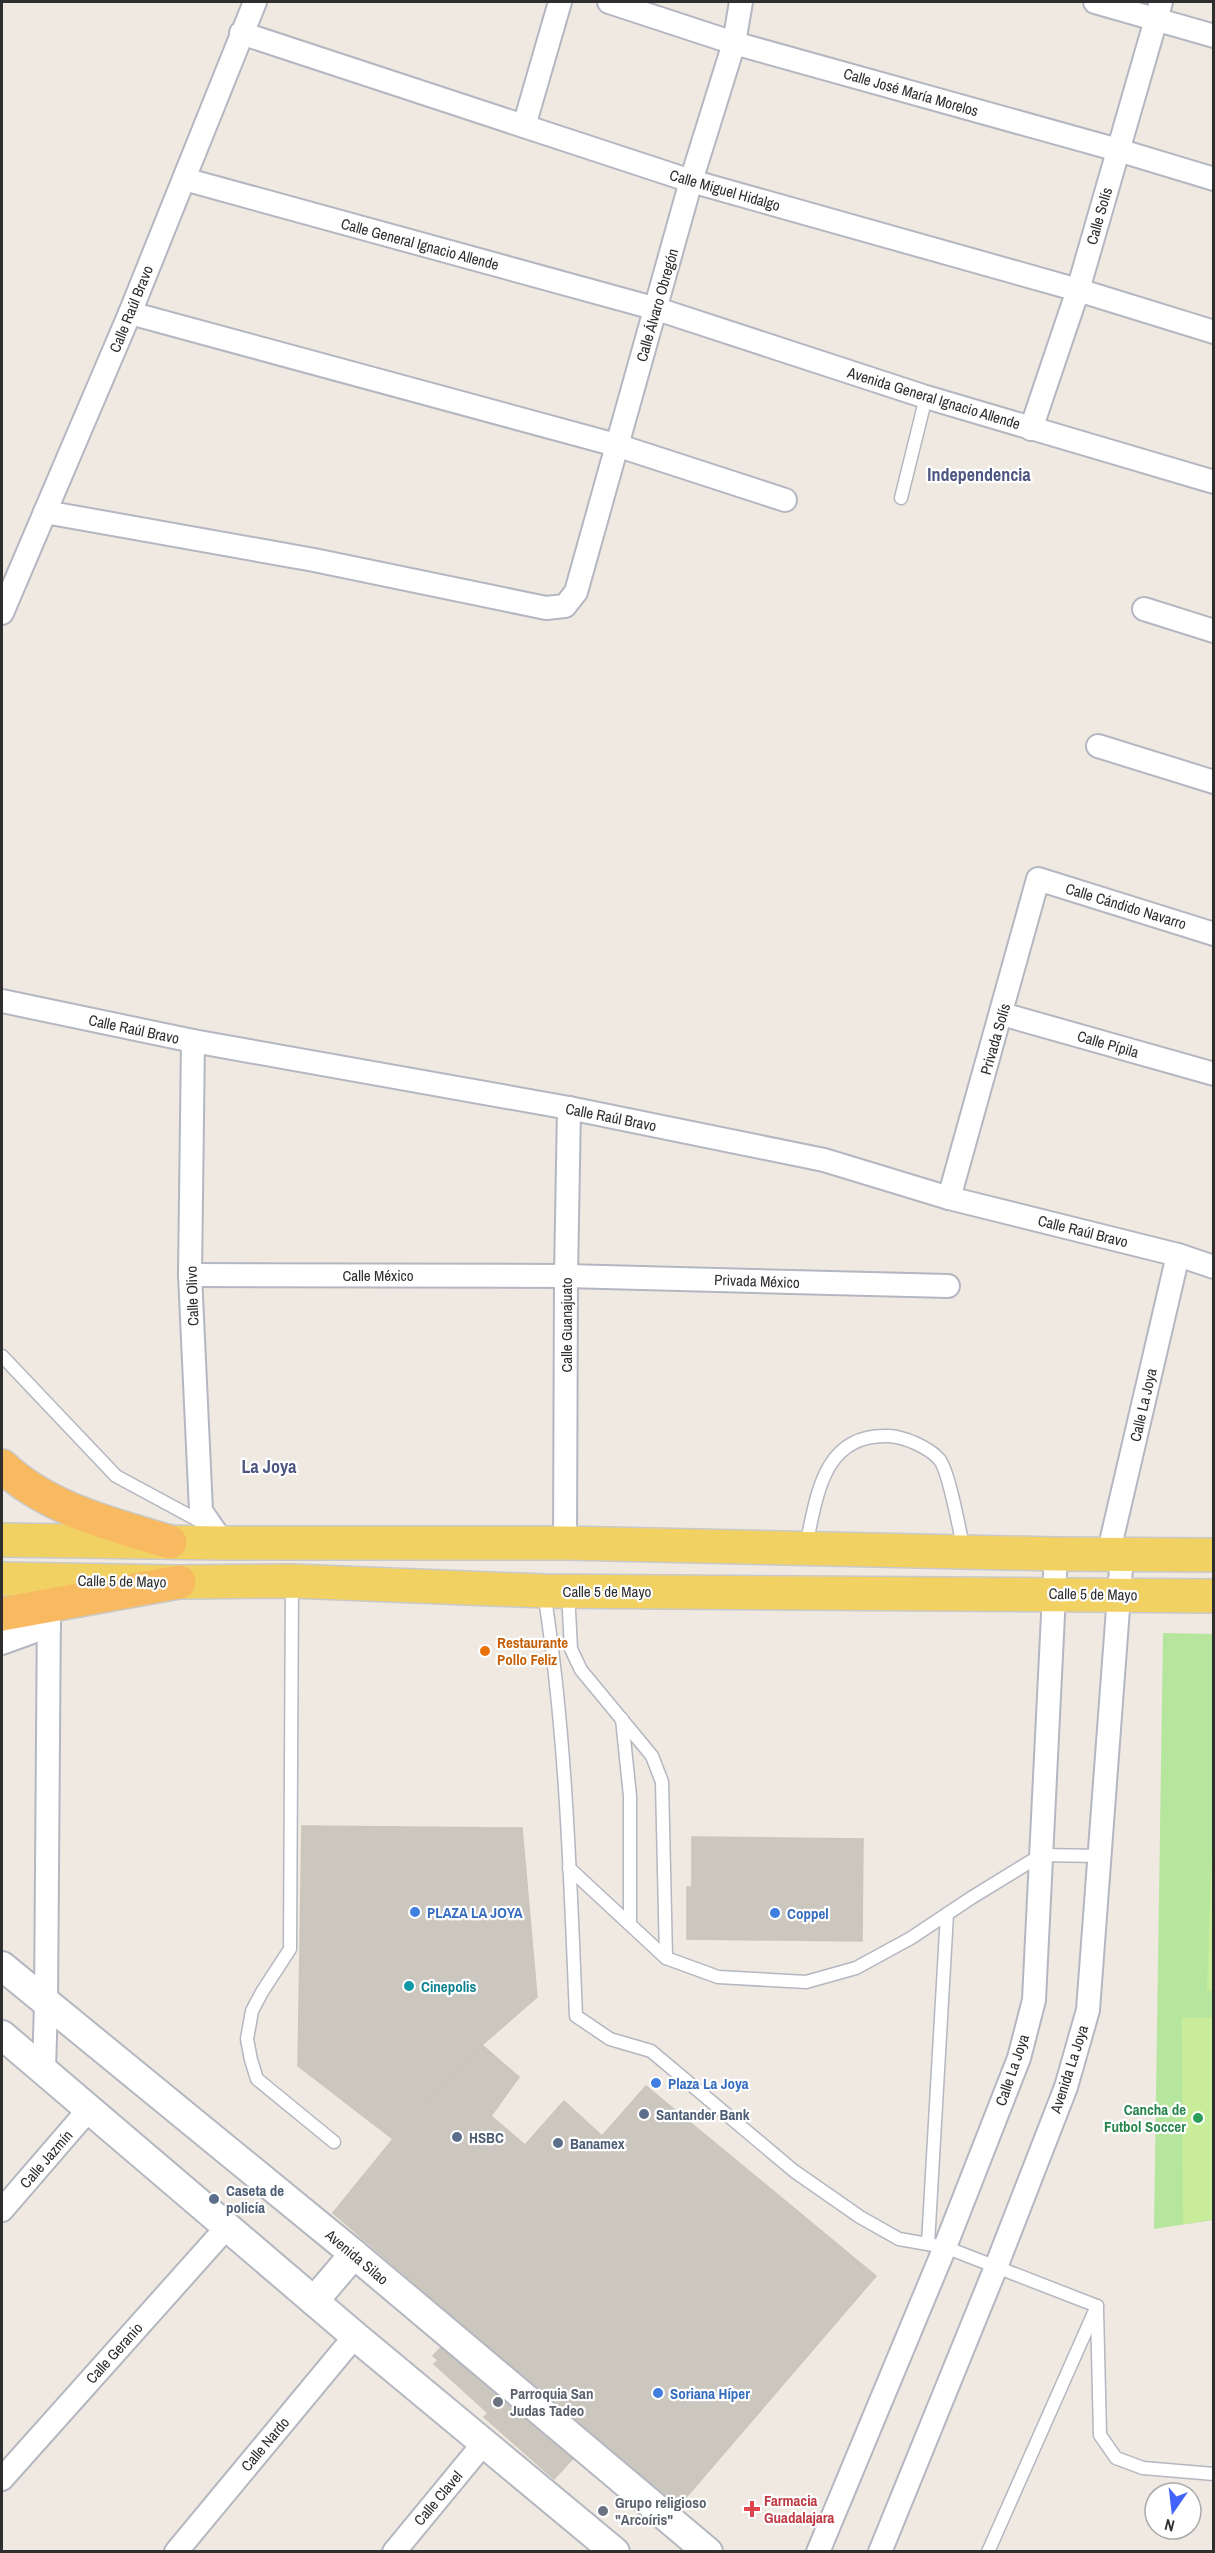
<svg xmlns="http://www.w3.org/2000/svg" width="1215" height="2553" font-family="'Archivo Narrow',sans-serif">
	<style>
		.green { fill: #b6e59e }
		.pitch { fill: #c9ec9a }
		.building { fill: #cbc7bf; stroke: #cbc5ba; stroke-width: 1.5 }
		.lines { fill: none; stroke-linecap: round; stroke-linejoin: round }
		.service-casing { stroke: #b4b7c1; stroke-width: 15 }
		.minor-casing { stroke: #b4b7c1; stroke-width: 26 }
		.tertiary-casing { stroke: #b4b7c1; stroke-width: 32 }
		.primary-casing { stroke: #c9c9c9; stroke-width: 36 }
		.trunk-casing { stroke: #c9c9c9; stroke-width: 36 }
		.service { stroke: #fff; stroke-width: 12 }
		.minor { stroke: #fff; stroke-width: 22 }
		.tertiary { stroke: #fff; stroke-width: 28 }
		.primary { stroke: #f2d163; stroke-width: 33 }
		.trunk { stroke: #f8ba60; stroke-width: 33 }
		.food-dot { fill: #e8710a; stroke: #fff; stroke-width: 2 }
		.shop-dot { fill: #3f7fe0; stroke: #fff; stroke-width: 2 }
		.culture-dot { fill: #0f9aa8; stroke: #fff; stroke-width: 2 }
		.service-dot { fill: #5c6f8a; stroke: #fff; stroke-width: 2 }
		.leisure-dot { fill: #2e9e5b; stroke: #fff; stroke-width: 2 }
		.worship-dot { fill: #6b7280; stroke: #fff; stroke-width: 2 }
		.health-dot { fill: #e0444e; stroke: #fff; stroke-width: 2 }
		.labels { text-anchor: middle; dominant-baseline: central; stroke-width: 4.5; stroke-linejoin: round; paint-order: stroke }
		.street-label { font-size: 15px; fill: #2e2e2e; stroke: #fff }
		.food-label { font-size: 15px; font-weight: bold; fill: #c56008; stroke: #fff; text-anchor: start }
		.shop-label { font-size: 15px; font-weight: bold; fill: #366cbe; stroke: #fff; text-anchor: start }
		.culture-label { font-size: 15px; font-weight: bold; fill: #0d838f; stroke: #fff; text-anchor: start }
		.leisure-label { font-size: 15px; font-weight: bold; fill: #27864d; stroke: #fff; text-anchor: end }
		.service-label { font-size: 15px; font-weight: bold; fill: #4e5e75; stroke: #fff; text-anchor: start }
		.worship-label { font-size: 15px; font-weight: bold; fill: #5b616d; stroke: #fff; text-anchor: start }
		.health-label { font-size: 15px; font-weight: bold; fill: #be3a42; stroke: #fff; text-anchor: start }
		.quarter-label { font-size: 18px; font-weight: bold; fill: #4d5680; stroke: #fff }
	</style>
	<rect width="100%" height="100%" fill="#efe9e1"/>
	<polygon class="green" points="1163,1633 1213,1634 1213,2220 1154,2229"/>
	<g class="pitch">
		<polygon points="1213,1812 1214,1991 1207,1991"/>
		<polygon points="1214,2017 1213,2219 1183,2224 1182,2018"/>
	</g>
	<g class="building">
		<polygon points="302,1826 522,1828 537,1997 482,2045 393,2139 298,2066"/>
		<polygon points="692,1837 863,1839 862,1941 687,1939 687,1887 692,1887"/>
		<polygon points="482,2045 519,2077 491,2116 525,2145 564,2101 602,2136 646,2086 876,2276 676,2509 333,2213 393,2139"/>
		<polygon points="446,2342 576,2455 554,2479 484,2417 488,2413 434,2364 438,2360 433,2356"/>
	</g>
	<g class="lines">
		<defs>
			<g id="service">
				<polyline points="901,498 926,397"/>
				<polyline points="2,1356 116,1476 205,1524"/>
				<path d="M806 1546C817 1495 823 1433 889 1436 905 1437 928 1447 939 1459 949 1470 960 1533 964 1551"/>
				<polyline points="292,1582 290,1949 262,1992 252,2011 247,2039 251,2060 257,2079 334,2142"/>
				<path d="M544 1592C566 1732 570 1874 576 2016L610 2039 651 2051 794 2171 860 2217 899 2239 945 2247 1097 2306"/>
				<polyline points="568,1592 571,1649 581,1670 652,1756 662,1782 666,1958"/>
				<polyline points="622,1719 630,1796 630,1924"/>
				<polyline points="569,1868 666,1958 718,1977 806,1982 856,1968 911,1938 971,1898 1041,1855 1100,1856"/>
				<polyline points="928,2244 947,1914"/>
				<polyline points="1097,2310 1100,2435 1116,2458 1143,2468 1214,2474"/>
				<polyline points="988,2552 1097,2306"/>
			</g>
			<g id="minor">
				<polyline points="609,2 734,43 1118,150 1214,179"/>
				<polyline points="1095,2 1214,36"/>
				<polyline points="241,33 691,181 1078,290 1214,332"/>
				<polyline points="524,126 560,2"/>
				<polyline points="184,179 657,309 926,397 1214,482"/>
				<polyline points="130,313 616,445 785,500"/>
				<polyline points="1031,429 1078,290 1161,2"/>
				<polyline points="45,512 314,560 546,608 565,606 576,592 691,181 734,43 741,2"/>
				<polyline points="1144,609 1214,631"/>
				<polyline points="2,613 130,313 255,2"/>
				<polyline points="1098,746 1214,782"/>
				<polyline points="2,1001 193,1041 569,1108 824,1160 949,1198 1178,1255 1214,1267"/>
				<polyline points="1002,1014 1214,1074"/>
				<polyline points="193,1041 190,1275 201,1511 223,1543"/>
				<polyline points="949,1198 1038,879 1214,934"/>
				<polyline points="190,1275 566,1276 948,1286"/>
				<polyline points="565,1543 566,1276 569,1108"/>
				<polyline points="1108,1555 1178,1255"/>
				<polyline points="2,1643 49,1626"/>
				<polyline points="44,2070 46,2003 49,1606"/>
				<polyline points="2,2210 90,2108"/>
				<polyline points="2,2479 227,2227"/>
				<polyline points="176,2552 355,2336"/>
				<polyline points="394,2552 483,2444"/>
				<polyline points="818,2552 945,2247 1019,2058 1034,2000 1056,1554"/>
				<polyline points="880,2552 996,2267 1066,2087 1088,2010 1122,1555"/>
			</g>
			<g id="tertiary">
				<polyline points="2,1966 354,2254 708,2552"/>
				<polyline points="2,2035 355,2336 615,2552"/>
				<polyline points="314,2301 354,2254"/>
			</g>
			<g id="primary">
				<polyline points="2,1540 223,1543 565,1543 1056,1554 1214,1555"/>
				<polyline points="2,1579 179,1582 292,1581 544,1591 1214,1596"/>
			</g>
			<g id="trunk">
				<path d="M2 1466C47 1509 111 1524 170 1542"/>
				<polyline points="2,1614 179,1582"/>
			</g>
		</defs>
		<use href="#service" class="service-casing"/>
		<use href="#minor" class="minor-casing"/>
		<use href="#tertiary" class="tertiary-casing"/>
		<use href="#primary" class="primary-casing"/>
		<use href="#trunk" class="trunk-casing"/>
		<use href="#service" class="service"/>
		<use href="#minor" class="minor"/>
		<use href="#tertiary" class="tertiary"/>
		<use href="#primary" class="primary"/>
		<use href="#trunk" class="trunk"/>
	</g>
	<circle class="food-dot" cx="485" cy="1651" r="6"/>
	<g class="shop-dot">
		<circle cx="415" cy="1912" r="6"/>
		<circle cx="775" cy="1913" r="6"/>
		<circle cx="656" cy="2083" r="6"/>
		<circle cx="658" cy="2393" r="6"/>
	</g>
	<circle class="culture-dot" cx="409" cy="1986" r="6"/>
	<g class="service-dot">
		<circle cx="644" cy="2114" r="6"/>
		<circle cx="457" cy="2137" r="6"/>
		<circle cx="558" cy="2143" r="6"/>
		<circle cx="214" cy="2199" r="6"/>
	</g>
	<circle class="leisure-dot" cx="1198" cy="2118" r="6"/>
	<g class="worship-dot">
		<circle cx="498" cy="2402" r="6"/>
		<circle cx="603" cy="2511" r="6"/>
	</g>
	<path class="health-dot" d="M749 2500h6v6h6v6h-6v6h-6v-6h-6v-6h6z"/>
	<g class="labels">
		<g class="street-label">
			<text transform="translate(911 92) rotate(16)">Calle José María Morelos</text>
			<text transform="translate(725 190) rotate(16)">Calle Miguel Hidalgo</text>
			<text transform="translate(1099 216) rotate(-74)">Calle Solís</text>
			<text transform="translate(420 244) rotate(15)">Calle General Ignacio Allende</text>
			<text transform="translate(657 305) rotate(-74)">Calle Álvaro Obregón</text>
			<text transform="translate(131 309) rotate(-68)">Calle Raúl Bravo</text>
			<text transform="translate(934 398) rotate(17)">Avenida General Ignacio Allende</text>
			<text transform="translate(1126 906) rotate(17)">Calle Cándido Navarro</text>
			<text transform="translate(134 1029) rotate(12)">Calle Raúl Bravo</text>
			<text transform="translate(995 1039) rotate(-74)">Privada Solís</text>
			<text transform="translate(1108 1044) rotate(16)">Calle Pípila</text>
			<text transform="translate(611 1117) rotate(11)">Calle Raúl Bravo</text>
			<text transform="translate(1083 1231) rotate(14)">Calle Raúl Bravo</text>
			<text x="378" y="1275">Calle México</text>
			<text transform="translate(757 1281) rotate(2)">Privada México</text>
			<text transform="translate(192 1296) rotate(-92)">Calle Olivo</text>
			<text transform="translate(566 1325) rotate(-90)">Calle Guanajuato</text>
			<text transform="translate(1143 1405) rotate(-77)">Calle La Joya</text>
			<text transform="translate(122 1581) rotate(1)">Calle 5 de Mayo</text>
			<text x="607" y="1591">Calle 5 de Mayo</text>
			<text transform="translate(1093 1594) rotate(1)">Calle 5 de Mayo</text>
			<text transform="translate(1069 2069) rotate(-72)">Avenida La Joya</text>
			<text transform="translate(1012 2070) rotate(-71)">Calle La Joya</text>
			<text transform="translate(46 2159) rotate(-49)">Calle Jazmín</text>
			<text transform="translate(357 2257) rotate(40)">Avenida Silao</text>
			<text transform="translate(114 2353) rotate(-48)">Calle Geranio</text>
			<text transform="translate(265 2444) rotate(-50)">Calle Nardo</text>
			<text transform="translate(438 2498) rotate(-50)">Calle Clavel</text>
		</g>
		<g class="food-label">
			<text x="497" y="1642">Restaurante<tspan x="497" dy="17">Pollo Feliz</tspan></text>
		</g>
		<g class="shop-label">
			<text x="427" y="1912">PLAZA LA JOYA</text>
			<text x="787" y="1913">Coppel</text>
			<text x="668" y="2083">Plaza La Joya</text>
			<text x="670" y="2393">Soriana Híper</text>
		</g>
		<g class="culture-label">
			<text x="421" y="1986">Cinepolis</text>
		</g>
		<g class="leisure-label">
			<text x="1186" y="2109">Cancha de<tspan x="1186" dy="17">Futbol Soccer</tspan></text>
		</g>
		<g class="service-label">
			<text x="656" y="2114">Santander Bank</text>
			<text x="469" y="2137">HSBC</text>
			<text x="570" y="2143">Banamex</text>
			<text x="226" y="2190">Caseta de<tspan x="226" dy="17">policía</tspan></text>
		</g>
		<g class="worship-label">
			<text x="510" y="2393">Parroquia San<tspan x="510" dy="17">Judas Tadeo</tspan></text>
			<text x="615" y="2502">Grupo religioso<tspan x="615" dy="17">"Arcoíris"</tspan></text>
		</g>
		<g class="health-label">
			<text x="764" y="2500">Farmacia<tspan x="764" dy="17">Guadalajara</tspan></text>
		</g>
		<g class="quarter-label">
			<text x="979" y="474">Independencia</text>
			<text x="269" y="1466">La Joya</text>
		</g>
	</g>
	<rect width="1215" height="2553" fill="none" stroke="#2e2e2e" stroke-width="6"/>
	<g transform="translate(1173 2511) rotate(194)"><circle r="28" fill="#ffffff" stroke="#ababab" stroke-width="1.5"/>
	<path d="M0-4.5L10 22L0 15L-10 22Z" fill="#4264fb"/>
	<text y="-9" font-size="16" font-weight="bold" text-anchor="middle" fill="#2e2e2e">N</text>
	</g>
</svg>
